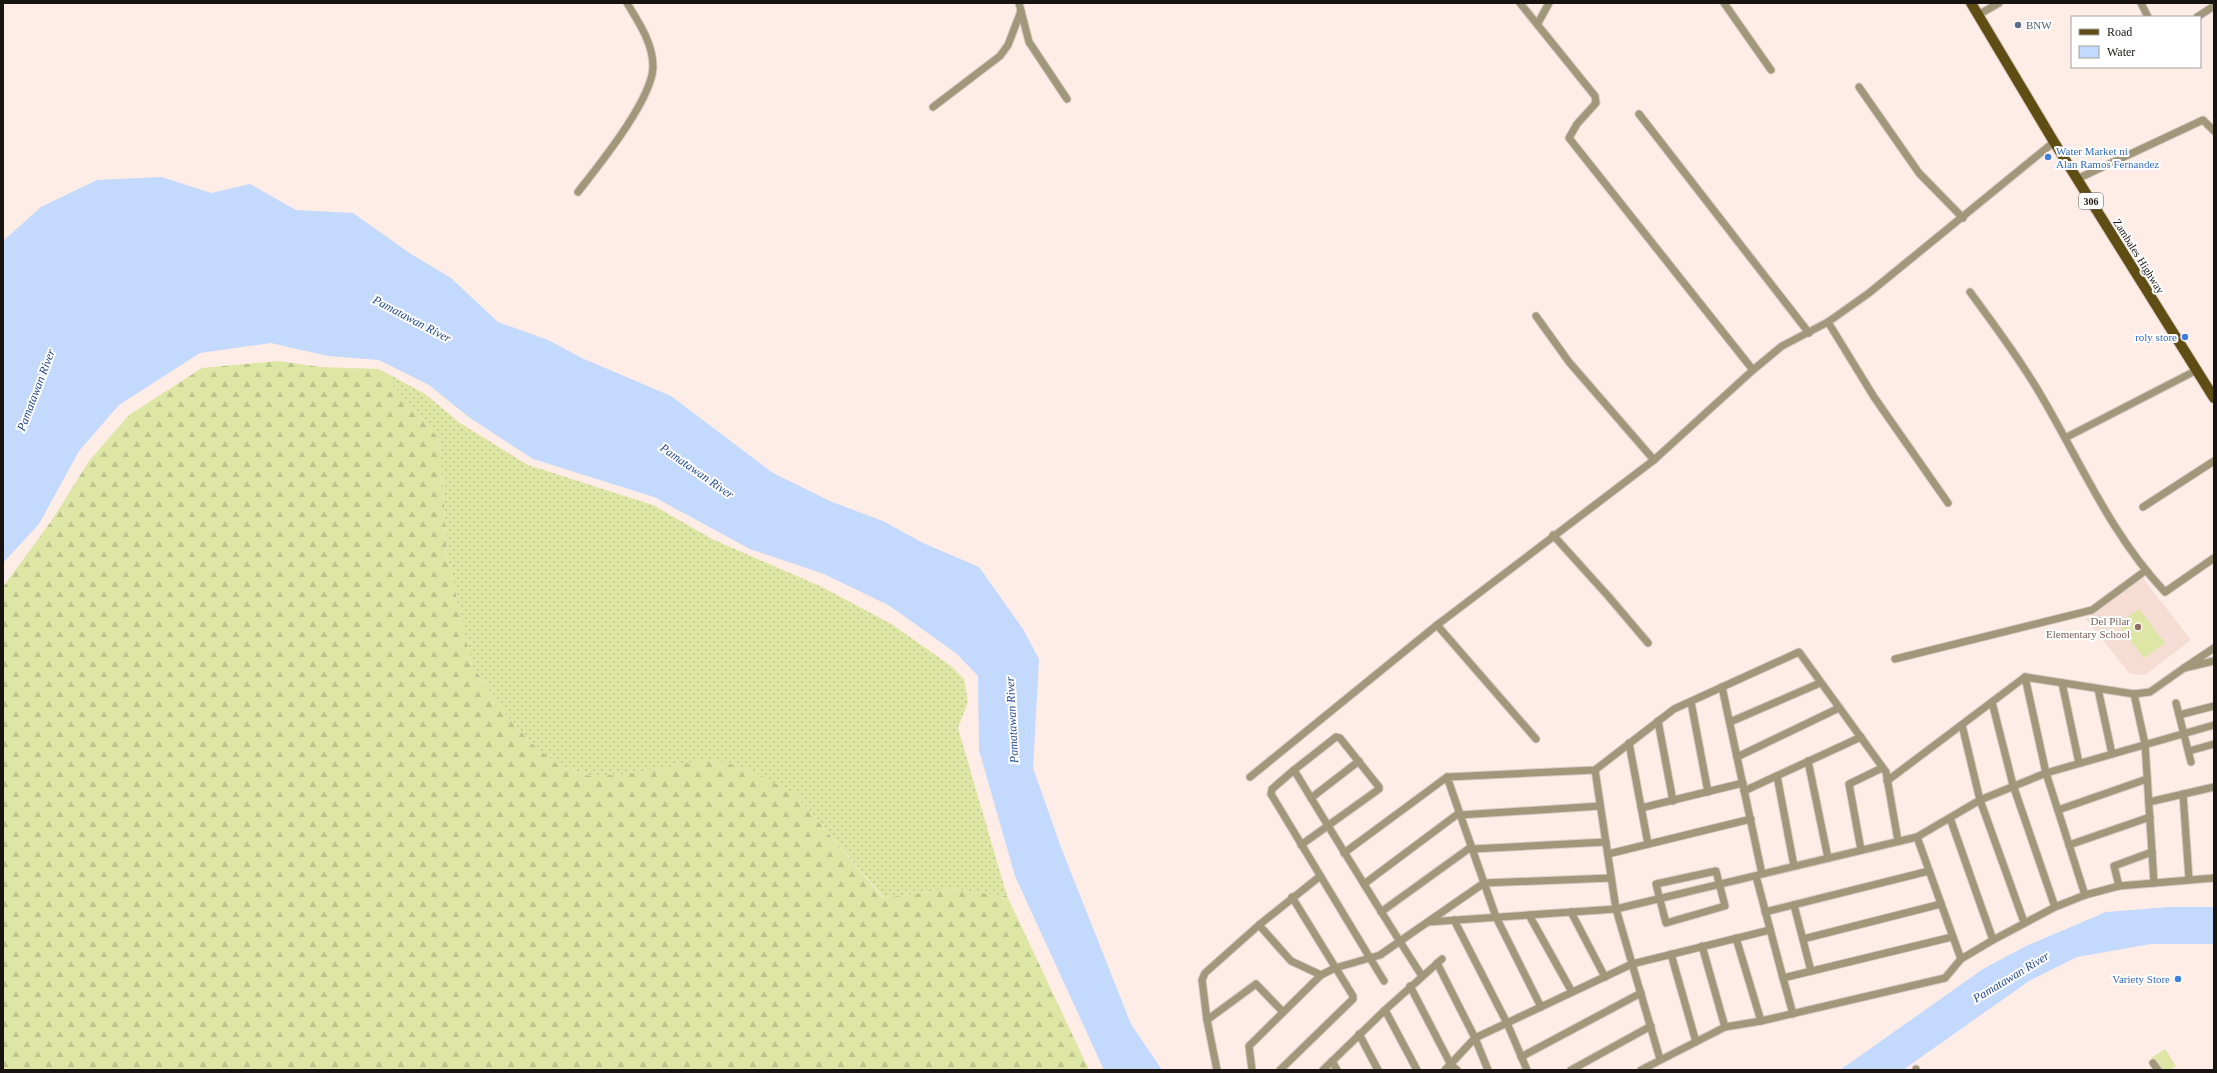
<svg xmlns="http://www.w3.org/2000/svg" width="2217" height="1073" font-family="'Times New Roman',serif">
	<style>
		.education { fill: #f5ddd4 }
		.grass { fill: url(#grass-dots) }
		.forest { fill: url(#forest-firs) }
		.garden { fill: #dde6a5 }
		.water { fill: #c3d9fd }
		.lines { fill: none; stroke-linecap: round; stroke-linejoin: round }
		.minor-casing { stroke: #d9cac4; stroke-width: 9 }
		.primary-casing { stroke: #d9cac4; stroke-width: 12 }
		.minor { stroke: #a1977b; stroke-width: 7 }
		.primary { stroke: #604d13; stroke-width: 10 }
		.service-dot { fill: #5c6f8a; stroke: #fff; stroke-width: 1.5 }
		.shop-dot { fill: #3f7fe0; stroke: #fff; stroke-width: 1.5 }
		.education-dot { fill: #8d6e63; stroke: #fff; stroke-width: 1.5 }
		.labels { text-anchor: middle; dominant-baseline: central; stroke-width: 4; stroke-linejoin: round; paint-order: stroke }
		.shield { fill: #fff; stroke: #5d5a58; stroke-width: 1 }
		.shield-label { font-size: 10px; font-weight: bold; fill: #181311 }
		.service-label { font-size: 11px; fill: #4e5e75; stroke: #fff; text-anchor: start }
		.shop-label { font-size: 11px; fill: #366cbe; stroke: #fff; text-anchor: end }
		.street-label { font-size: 11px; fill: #181311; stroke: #fff }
		.education-label { font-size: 11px; fill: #785e54; stroke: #fff; text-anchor: end }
		.water-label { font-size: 12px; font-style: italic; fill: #22498d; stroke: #fff }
	</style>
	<defs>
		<pattern id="grass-dots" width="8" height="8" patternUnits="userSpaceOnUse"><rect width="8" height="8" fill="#dde6a5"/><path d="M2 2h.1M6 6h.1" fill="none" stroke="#bdc48d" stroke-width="1.8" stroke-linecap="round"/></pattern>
		<pattern id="forest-firs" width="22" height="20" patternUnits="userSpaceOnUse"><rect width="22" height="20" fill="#dde6a5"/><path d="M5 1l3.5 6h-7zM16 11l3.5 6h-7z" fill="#bdc48d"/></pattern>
	</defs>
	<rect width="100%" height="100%" fill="#feede6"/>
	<polygon class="education" points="2142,577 2191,640 2145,675 2130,674 2086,619"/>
	<polygon class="grass" points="379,369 425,394 460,423 528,465 653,505 712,539 822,587 893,625 951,666 964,679 968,702 958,728 1007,896 950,889 884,898 796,795 629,774 590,776 561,767 530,742 505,713 472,665 447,554 440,440"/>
	<polygon class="forest" points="278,361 321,367 379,369 440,440 447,554 472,665 505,713 530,742 561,767 590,776 629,774 708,759 748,768 796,795 883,898 950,889 1007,896 1089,1070 3,1070 3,587 52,520 89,461 129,415 202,368"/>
	<g class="garden">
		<polygon points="2139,609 2165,643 2144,658 2118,624"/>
		<polygon points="2165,1049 2176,1066 2170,1070 2159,1070 2151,1058"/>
	</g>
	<g class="water">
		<polygon points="162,177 211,193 250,184 296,210 353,213 411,254 451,278 498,322 548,340 584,359 671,396 773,473 832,502 883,521 923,543 979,567 1023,629 1039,659 1033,768 1062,850 1131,1024 1162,1070 1104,1070 1015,876 979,750 978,676 957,654 890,606 824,574 750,549 654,497 533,459 470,418 429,385 379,360 328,356 271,343 200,353 119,405 79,451 39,524 3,563 3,241 41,207 97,180"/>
		<polygon points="2170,907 2214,907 2214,944 2151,944 2077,957 2029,981 1903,1070 1840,1070 1983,969 2026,946 2106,912"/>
	</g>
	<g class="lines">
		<defs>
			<g id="minor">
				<polyline points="1019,3 1029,42 1067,99"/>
				<polyline points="1520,3 1595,96 1596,103 1577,124 1569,138 1753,370"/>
				<polyline points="1724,3 1771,70"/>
				<polyline points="2141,3 2148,17"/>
				<polyline points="1978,15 1999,3"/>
				<polyline points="2197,17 2214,6"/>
				<polyline points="1538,23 1549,3"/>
				<polyline points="1859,87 1919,173 1963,218"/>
				<polyline points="933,107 1000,56 1008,45 1021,11"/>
				<polyline points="1639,114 1809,333"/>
				<polyline points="2077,179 2203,120 2214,131"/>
				<path d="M578 192C599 165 652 100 653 67 653 43 639 23 627 3"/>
				<path d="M1970 292C1993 323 2016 354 2036 387 2078 456 2109 533 2165 592L2214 558"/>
				<polyline points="1536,316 1569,362 1654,460"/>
				<polyline points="1828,322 1874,397 1948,503"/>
				<polyline points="2065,438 2197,370"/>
				<polyline points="2143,507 2214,461"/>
				<polyline points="1553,535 1609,597 1648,643"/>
				<polyline points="1437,625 1536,739"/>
				<polyline points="2214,648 2184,668 2214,661"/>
				<polyline points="1895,659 2092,610 2145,571"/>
				<polyline points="2062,683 2079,763"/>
				<polyline points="1722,687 1762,874"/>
				<polyline points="2098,689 2112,754"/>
				<polyline points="1691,702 1708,792"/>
				<polyline points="1992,702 2013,785 2055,907"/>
				<polyline points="2176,703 2191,762"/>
				<polyline points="2179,715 2214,706"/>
				<polyline points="1658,721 1673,801"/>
				<polyline points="1730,722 1820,683"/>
				<polyline points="1962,725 1980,800 2024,922"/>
				<polyline points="1629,743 1648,844"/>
				<polyline points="2189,751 2214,744"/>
				<polyline points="1737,757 1839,708"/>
				<polyline points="1808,761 1828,858"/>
				<polyline points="1294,770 1272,789 1271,794 1370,958 1335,968 1321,975 1291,961 1259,925 1319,877"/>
				<polyline points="1595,770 1616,909 1660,1059"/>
				<polyline points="1777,776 1794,866"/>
				<polyline points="1250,777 1437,625 1654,460 1753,370 1782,346 1828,322 1869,293 2054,142"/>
				<polyline points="1887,781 2025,677"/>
				<polyline points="1744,791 1861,737"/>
				<polyline points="2183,794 2189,879"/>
				<polyline points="1311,798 1359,761"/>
				<polyline points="2149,802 2214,787"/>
				<polyline points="1641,808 1743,783"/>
				<polyline points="2058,810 2147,779"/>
				<polyline points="1460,815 1600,806"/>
				<polyline points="1950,818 1993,940"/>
				<polyline points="1917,837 1961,959"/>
				<path d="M1301 845 1379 789V787L1340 738 1336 737 1294 770C1336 839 1378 908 1422 976"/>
				<polyline points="2069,845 2150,817"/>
				<polyline points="1472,849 1606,842"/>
				<polyline points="1861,850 1849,784 1882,768"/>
				<polyline points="1344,853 1447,777"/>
				<polyline points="1608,854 1751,819"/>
				<polygon points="1716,871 1725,906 1666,923 1656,884"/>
				<polyline points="1756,876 1783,978 1952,937"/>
				<polyline points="2154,883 2145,744 2134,694 2150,692 2184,668"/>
				<polyline points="1364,884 1459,813"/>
				<polyline points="2119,886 2114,866 2152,852"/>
				<polyline points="2085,895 2046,773 2025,677 2134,694"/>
				<polyline points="1794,905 1811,971"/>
				<polyline points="1381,912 1471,847"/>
				<polyline points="1571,912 1605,977"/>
				<polyline points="1765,912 1929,871"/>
				<polyline points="1529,915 1572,992"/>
				<polyline points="1454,920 1507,1023 1527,1070"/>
				<polyline points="1428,922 1616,909 1917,837 1980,800 2046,773 2214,725"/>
				<polyline points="1803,939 1941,904"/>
				<polyline points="1702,946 1725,1027"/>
				<polyline points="1671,954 1696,1042"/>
				<polyline points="1437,963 1475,1038 1488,1070"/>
				<polyline points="1783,978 1793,1014"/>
				<polyline points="1384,981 1370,958 1380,955 1484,883 1611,878"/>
				<polyline points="1410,986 1451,1065 1457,1070"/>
				<polyline points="1541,1007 1496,917 1447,777 1595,770 1674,709 1799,652 1886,772 1898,841"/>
				<polyline points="1385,1010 1417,1070"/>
				<polyline points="1207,1020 1202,980 1205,973 1259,925"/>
				<polyline points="1761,1021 1945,978 1961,959 1993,940 2055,907 2085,895 2119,886 2214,878"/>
				<polyline points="1359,1034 1378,1070"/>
				<polyline points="1521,1057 1641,993"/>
				<polyline points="1332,1061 1337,1070"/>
				<polyline points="2153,1063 2158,1070"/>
				<polyline points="1916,1069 1916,1070"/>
				<polyline points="1217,1070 1207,1020 1256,984 1283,1012"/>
				<polyline points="1252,1070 1249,1046 1321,975"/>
				<polyline points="1280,1070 1353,999 1353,996 1292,897"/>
				<polyline points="1323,1070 1385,1010 1442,959"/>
				<polyline points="1445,1070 1475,1038 1632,964 1770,930"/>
				<polyline points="1571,1070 1651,1026"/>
				<polyline points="1641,1070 1725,1027 1761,1021 1736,938"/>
			</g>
			<polyline id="primary" points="1971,3 2054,142 2214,398"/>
		</defs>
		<use href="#minor" class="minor-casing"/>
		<use href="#primary" class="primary-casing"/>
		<use href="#minor" class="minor"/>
		<use href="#primary" class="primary"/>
	</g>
	<circle class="service-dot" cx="2018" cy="25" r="4"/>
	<g class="shop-dot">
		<circle cx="2048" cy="157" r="4"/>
		<circle cx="2185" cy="337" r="4"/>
		<circle cx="2178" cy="979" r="4"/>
	</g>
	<circle class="education-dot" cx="2138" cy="627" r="4"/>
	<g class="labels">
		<rect class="shield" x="2079" y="193" width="24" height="16" rx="3"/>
		<g class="shield-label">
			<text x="2091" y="201">306</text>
		</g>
		<g class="service-label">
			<text x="2026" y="25">BNW</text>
		</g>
		<g class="shop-label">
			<text x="2056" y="151" text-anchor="start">Water Market ni<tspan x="2056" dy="13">Alan Ramos Fernandez</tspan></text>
			<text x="2177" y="337">roly store</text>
			<text x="2170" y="979">Variety Store</text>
		</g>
		<g class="street-label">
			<text transform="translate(2139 256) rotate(58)">Zambales Highway</text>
		</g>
		<g class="education-label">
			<text x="2130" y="621">Del Pilar<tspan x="2130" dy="13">Elementary School</tspan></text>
		</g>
		<g class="water-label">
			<text transform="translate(412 319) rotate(28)">Pamatawan River</text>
			<text transform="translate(36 390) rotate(-69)">Pamatawan River</text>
			<text transform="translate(697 471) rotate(35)">Pamatawan River</text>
			<text transform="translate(1012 720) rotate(-93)">Pamatawan River</text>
			<text transform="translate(2011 977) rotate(-31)">Pamatawan River</text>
		</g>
	</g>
	<rect width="2217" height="1073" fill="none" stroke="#181311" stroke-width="8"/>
	<rect x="2071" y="16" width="130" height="52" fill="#ffffff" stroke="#a3a1a0"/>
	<rect x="2079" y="29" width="20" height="6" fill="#604d13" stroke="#a3a1a0"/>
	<text x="2107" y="36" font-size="12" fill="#181311">Road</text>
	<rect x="2079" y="46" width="20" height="12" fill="#c3d9fd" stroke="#a3a1a0"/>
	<text x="2107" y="56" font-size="12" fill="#181311">Water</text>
</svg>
